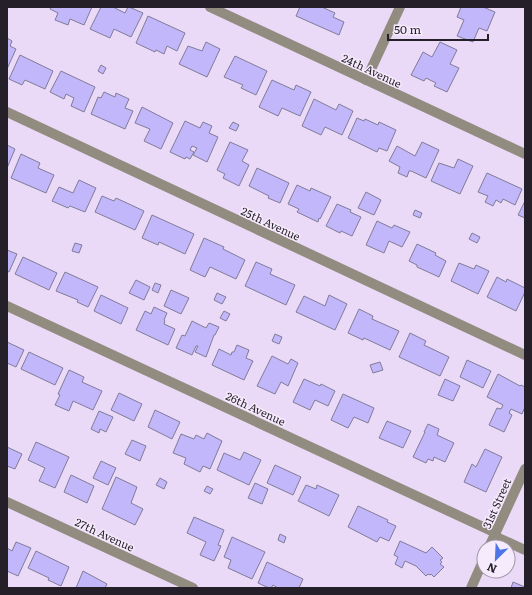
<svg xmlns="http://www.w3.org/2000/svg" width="532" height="595" font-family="Literata,serif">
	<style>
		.building { fill: #c1b7fa; stroke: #807c98 }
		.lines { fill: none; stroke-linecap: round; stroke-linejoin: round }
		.minor { stroke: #928c80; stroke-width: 10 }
		.labels { text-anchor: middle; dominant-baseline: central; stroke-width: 3; stroke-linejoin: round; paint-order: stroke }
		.street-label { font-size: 11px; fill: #251f29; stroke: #f5ebfc }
	</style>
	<rect width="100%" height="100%" fill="#ebdaf7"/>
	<g class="building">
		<polygon points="51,7 92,7 84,25 70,19 68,25 55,20 58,13 50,9"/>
		<polygon points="101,7 113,7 125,13 128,7 129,7 143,13 131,37 114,29 110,38 90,29"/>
		<polygon points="300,7 322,7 335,13 333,17 344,22 339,35 296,16"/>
		<polygon points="461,7 483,7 495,12 487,31 479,28 473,42 457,36 464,20 457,17"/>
		<polygon points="148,16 185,33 177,51 167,46 164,54 156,50 155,52 136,43"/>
		<polygon points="7,38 12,41 10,46 16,49 7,69"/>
		<polygon points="206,42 220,49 207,77 179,64 188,46 202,51"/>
		<polygon points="440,42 457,50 450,64 459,68 447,92 434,86 436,83 426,78 424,81 411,75 423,52 432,57"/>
		<polygon points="20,55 53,71 45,89 25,80 22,85 9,79"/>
		<polygon points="235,56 267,71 256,95 241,88 243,85 224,77"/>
		<polygon points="101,65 106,68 103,74 98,71"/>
		<polygon points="61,71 95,87 84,112 71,106 74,98 66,94 64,99 50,92"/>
		<polygon points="272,80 294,90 296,85 311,92 300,116 282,108 278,116 259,107"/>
		<polygon points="104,92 115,97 116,93 129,99 125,108 133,111 125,129 91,114 98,97 101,98"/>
		<polygon points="314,99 336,110 339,104 353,111 342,135 325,127 321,135 302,126"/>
		<polygon points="142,107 173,123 161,149 144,141 150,129 135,123"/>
		<polygon points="357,118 364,121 365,119 378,125 379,122 396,130 387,151 379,148 377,152 348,138"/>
		<polygon points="185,121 200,128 203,122 212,126 209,133 218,137 207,162 193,155 197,148 192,146 190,150 194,152 190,159 186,157 185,159 170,152"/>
		<polygon points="233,122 239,125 236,131 229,128"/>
		<polygon points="230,142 248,150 242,161 249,165 239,186 223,178 225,174 217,170"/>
		<polygon points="422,142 439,150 426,178 411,171 409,171 407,177 398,173 400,167 389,161 397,146 415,156"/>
		<polygon points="7,145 15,149 7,168"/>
		<polygon points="21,154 40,163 38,168 54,175 46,193 11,178"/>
		<polygon points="458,159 473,166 460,194 431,181 439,163 454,168"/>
		<polygon points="257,168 289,183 280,203 268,198 269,196 249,186"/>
		<polygon points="487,173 522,189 515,205 503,199 501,203 496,200 493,206 485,202 488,196 478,192"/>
		<polygon points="79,180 96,188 85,212 70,206 68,208 52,201 59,187 73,193"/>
		<polygon points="297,185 310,191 311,188 331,197 320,219 319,218 318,222 297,212 299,209 288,204"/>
		<polygon points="366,192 381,200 374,215 358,208"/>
		<polygon points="102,196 114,201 116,198 144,211 135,230 95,212"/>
		<polygon points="525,201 525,218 518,215"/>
		<polygon points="337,204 351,210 350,212 361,217 352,236 341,231 340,233 326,226"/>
		<polygon points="415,210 422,213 420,218 413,215"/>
		<polygon points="152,215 194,234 185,254 159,242 158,245 142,238"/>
		<polygon points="377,221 392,228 394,225 410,232 402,247 389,241 384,253 366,245"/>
		<polygon points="472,233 480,237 477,243 469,239"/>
		<polygon points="204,238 224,247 223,249 245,260 236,279 210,267 205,277 190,270"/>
		<polygon points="75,243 82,245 79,253 72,251"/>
		<polygon points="417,244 436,253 435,255 446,261 439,277 417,267 417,265 409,261"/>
		<polygon points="7,250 17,254 9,272 7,271"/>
		<polygon points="23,257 57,273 49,290 15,274"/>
		<polygon points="256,262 272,269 270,274 295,285 286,305 245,286"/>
		<polygon points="459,263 474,269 476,265 489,271 478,294 451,281"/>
		<polygon points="65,272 98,287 88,307 77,302 78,300 56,291"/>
		<polygon points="497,277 506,282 507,279 525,288 525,292 516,311 487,297"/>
		<polygon points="136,280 150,287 144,300 129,293"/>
		<polygon points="155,283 161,285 158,293 152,290"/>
		<polygon points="171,290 189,298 181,314 164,306"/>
		<polygon points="217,293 226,297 222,304 214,300"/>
		<polygon points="101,295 128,308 121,324 94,311"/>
		<polygon points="329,295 347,304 335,330 296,312 304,296 325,306"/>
		<polygon points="154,307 167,313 164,320 165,321 164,324 175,329 168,345 136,330 145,311 151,314"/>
		<polygon points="359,309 373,316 372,319 399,331 390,350 364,338 363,340 348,333"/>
		<polygon points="224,311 230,314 226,321 220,318"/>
		<polygon points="192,321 206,328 209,323 219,327 215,335 214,335 206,357 195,352 198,346 196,346 192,355 176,348 182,335 185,336"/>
		<polygon points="410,333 426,341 424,345 449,357 440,376 399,357"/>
		<polygon points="275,334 282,337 279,344 272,341"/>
		<polygon points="7,342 24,350 16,367 7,363"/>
		<polygon points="237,345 249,350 246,358 253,361 244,380 212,365 219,349 231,355 232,352 234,352"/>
		<polygon points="29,352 63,368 55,385 21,369"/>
		<polygon points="272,356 288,364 291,359 298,363 288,386 281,382 275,394 257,386"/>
		<polygon points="467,360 491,371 483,388 460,377"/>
		<polygon points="380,362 383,370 373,373 370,365"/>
		<polygon points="69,370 84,377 82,382 102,391 93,410 73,401 69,411 55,405 60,395 58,394"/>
		<polygon points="498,374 520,386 521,385 525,387 525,407 522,414 511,409 509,413 512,415 504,432 489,425 497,408 501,409 503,405 487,397"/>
		<polygon points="304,379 320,386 321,384 335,391 328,406 315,400 310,410 293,402"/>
		<polygon points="445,379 460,386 453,401 438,395"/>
		<polygon points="119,393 142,404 134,421 111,410"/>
		<polygon points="343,394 374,408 368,423 354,417 348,428 331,420"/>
		<polygon points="155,410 180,422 172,439 148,427"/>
		<polygon points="99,411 113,417 106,432 100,429 99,433 91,429"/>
		<polygon points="387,421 411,431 403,448 379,438"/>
		<polygon points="428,424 439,429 437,435 454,443 445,462 434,457 433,461 428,459 426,463 413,457 425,432 424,432"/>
		<polygon points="207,433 222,441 210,469 203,466 200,472 184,464 186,458 173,453 181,434 194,439 196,435 204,439"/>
		<polygon points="132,440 146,446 140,461 125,454"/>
		<polygon points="36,442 69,457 55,488 39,481 45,468 28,460"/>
		<polygon points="7,447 22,454 15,469 7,466"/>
		<polygon points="485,449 502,457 486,492 464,482 472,464 476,467"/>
		<polygon points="244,452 261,460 249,485 217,470 224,453 240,460"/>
		<polygon points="101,461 116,468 108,485 93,478"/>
		<polygon points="275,465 301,477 293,495 267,483"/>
		<polygon points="71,475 94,486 87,503 64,492"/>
		<polygon points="116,477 137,487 131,503 143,509 135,525 102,509"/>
		<polygon points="160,478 167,482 164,489 156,485"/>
		<polygon points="255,483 268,489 262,504 248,498"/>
		<polygon points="306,485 316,489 317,485 339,495 329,516 298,501"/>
		<polygon points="207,486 213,489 210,494 204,491"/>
		<polygon points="358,506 388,520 387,522 396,526 389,541 380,537 377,542 348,527"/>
		<polygon points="194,517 224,530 218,545 221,546 214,561 200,555 206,542 187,533"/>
		<polygon points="280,534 286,537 284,543 278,540"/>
		<polygon points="232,537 265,552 252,579 228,568 231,560 224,557"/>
		<polygon points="400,541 426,553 432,547 443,558 440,560 442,562 440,564 444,567 434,577 431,574 430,575 428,574 426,576 416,566 405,561 402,568 395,564 398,557 394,555"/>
		<polygon points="16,542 31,548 18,576 7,571 7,548 12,551"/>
		<polygon points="36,551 69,567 61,586 48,580 49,578 28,568"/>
		<polygon points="267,562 303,579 299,588 278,588 273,585 271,588 269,588 258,583"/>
		<polygon points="83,571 107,584 105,588 76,588"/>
		<polygon points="513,582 525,587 525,588 511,588"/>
	</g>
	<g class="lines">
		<g class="minor">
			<polyline points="210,7 525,154"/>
			<polyline points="366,80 400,7"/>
			<polyline points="7,112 525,355"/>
			<polyline points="7,306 496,533"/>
			<polyline points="7,502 193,588"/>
			<polyline points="494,536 525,550"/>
			<polyline points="489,547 525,469"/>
			<polyline points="471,588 484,559"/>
		</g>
	</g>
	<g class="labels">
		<g class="street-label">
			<text transform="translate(372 70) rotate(25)">24th Avenue</text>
			<text transform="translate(271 223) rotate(25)">25th Avenue</text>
			<text transform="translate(256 408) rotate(25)">26th Avenue</text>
			<text transform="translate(496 503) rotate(-66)">31st Street</text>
			<text transform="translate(105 534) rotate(25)">27th Avenue</text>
		</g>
	</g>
	<rect width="532" height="595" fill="none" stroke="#251f29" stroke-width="16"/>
	<g transform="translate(496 559) rotate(204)"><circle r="19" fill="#f5ebfc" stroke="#a299a8"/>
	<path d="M0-3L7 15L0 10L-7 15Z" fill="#4c75e8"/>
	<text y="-6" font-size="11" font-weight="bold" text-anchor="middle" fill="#251f29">N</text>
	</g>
	<path d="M388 34v6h100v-6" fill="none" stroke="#251f29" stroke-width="2"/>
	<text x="394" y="34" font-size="12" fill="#251f29" stroke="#f5ebfc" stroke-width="3" paint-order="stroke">50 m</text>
</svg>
